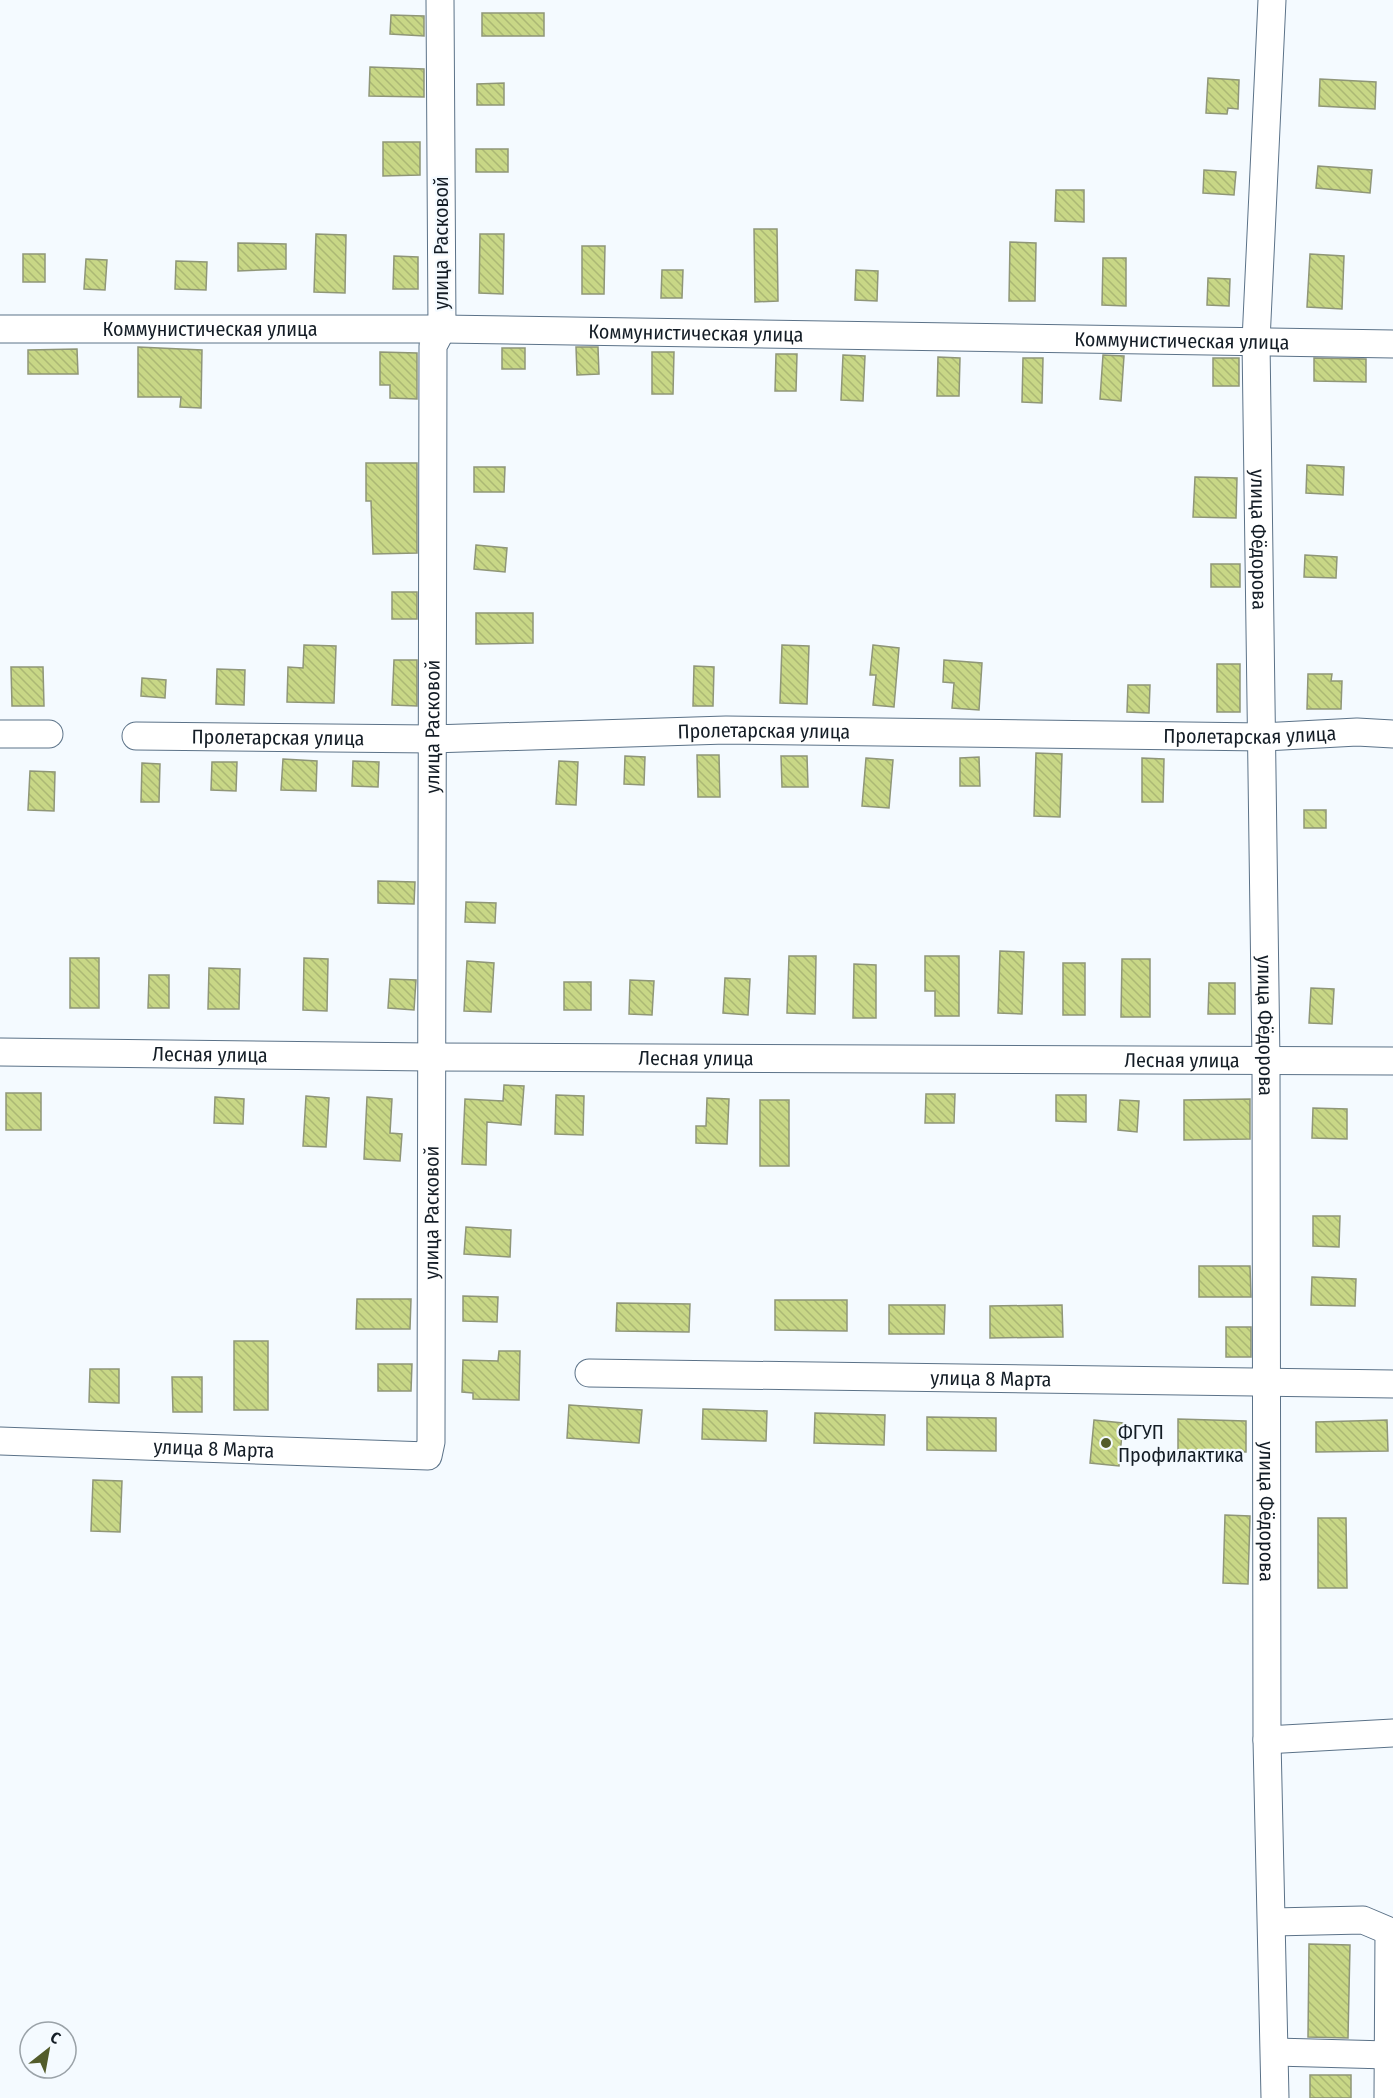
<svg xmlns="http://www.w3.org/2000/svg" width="1393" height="2098" font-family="'Fira Sans Condensed',sans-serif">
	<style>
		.building { fill: url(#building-back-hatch); stroke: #8f9678; stroke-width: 1.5 }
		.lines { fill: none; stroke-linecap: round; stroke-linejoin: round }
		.minor-casing { stroke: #5b7288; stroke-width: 29 }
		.minor { stroke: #fff; stroke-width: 27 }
		.poi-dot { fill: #535c2b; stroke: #f4faff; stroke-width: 2 }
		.labels { text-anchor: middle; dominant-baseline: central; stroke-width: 4.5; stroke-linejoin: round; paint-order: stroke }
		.street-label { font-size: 20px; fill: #141d26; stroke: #f4faff }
		.poi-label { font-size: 20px; fill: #141d26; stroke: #f4faff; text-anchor: start }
	</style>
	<defs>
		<pattern id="building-back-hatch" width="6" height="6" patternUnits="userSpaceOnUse" patternTransform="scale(1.5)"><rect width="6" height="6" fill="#c8d786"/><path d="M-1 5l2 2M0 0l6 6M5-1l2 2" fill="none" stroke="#abb874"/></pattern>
	</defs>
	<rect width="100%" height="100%" fill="#f4faff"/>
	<g class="building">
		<rect x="482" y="13" width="62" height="23"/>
		<polygon points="391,15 424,16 424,36 390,34"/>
		<polygon points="370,67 424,69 424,97 369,96"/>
		<polygon points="1208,78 1239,80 1238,109 1228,108 1227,114 1206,113"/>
		<polygon points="1320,79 1376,82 1375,109 1319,106"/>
		<polygon points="504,83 504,105 477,105 477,84"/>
		<polygon points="383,142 420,142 420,175 383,176"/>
		<rect x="476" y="149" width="32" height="23"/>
		<polygon points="1318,166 1372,170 1370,193 1316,188"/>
		<polygon points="1204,170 1236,172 1234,195 1203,193"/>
		<polygon points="1056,190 1084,190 1084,222 1055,221"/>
		<polygon points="754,229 777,229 778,301 755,302"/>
		<polygon points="316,234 346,235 345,293 314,292"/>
		<polygon points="480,234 504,234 503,294 479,293"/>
		<polygon points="1010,242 1036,243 1035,301 1009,301"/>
		<polygon points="238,243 286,244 286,269 238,271"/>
		<polygon points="582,246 605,246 604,294 582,294"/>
		<rect x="23" y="254" width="22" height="28"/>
		<polygon points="1310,254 1344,256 1342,309 1307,307"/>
		<polygon points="394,256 418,257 418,289 393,289"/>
		<polygon points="1103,258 1126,258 1126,306 1102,305"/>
		<polygon points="86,259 107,260 105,290 84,289"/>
		<polygon points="176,261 207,262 206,290 175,289"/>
		<polygon points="662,270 683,270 682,298 661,298"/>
		<polygon points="856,270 878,271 877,301 855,300"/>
		<polygon points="1208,278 1230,279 1229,306 1207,305"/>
		<polygon points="138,347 202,350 201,408 180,407 181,397 138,397"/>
		<polygon points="576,347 598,347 599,374 577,375"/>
		<rect x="502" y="348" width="23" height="21"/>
		<polygon points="77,349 78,374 28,374 28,350"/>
		<polygon points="380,352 417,353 417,399 390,398 390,385 380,385"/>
		<polygon points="652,352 674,352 673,394 652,394"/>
		<polygon points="776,354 797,354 796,391 775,391"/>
		<polygon points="843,355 865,356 863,401 841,400"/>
		<polygon points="1103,355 1124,356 1121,401 1100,399"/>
		<polygon points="938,357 960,358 959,396 937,396"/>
		<polygon points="1023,358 1043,358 1042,403 1022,402"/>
		<rect x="1213" y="358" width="26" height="28"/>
		<polygon points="1314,358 1366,359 1366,382 1314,381"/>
		<polygon points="366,463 417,463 417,553 373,554 371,501 366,501"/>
		<polygon points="1307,465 1344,467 1343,495 1306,493"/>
		<polygon points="474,467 505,467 504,492 474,492"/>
		<polygon points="1195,477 1237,478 1236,518 1193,517"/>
		<polygon points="476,545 507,548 505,572 474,569"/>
		<polygon points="1305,555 1337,557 1336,578 1304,577"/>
		<rect x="1211" y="564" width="29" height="23"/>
		<rect x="392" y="592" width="25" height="27"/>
		<polygon points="476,613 533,613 533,643 476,644"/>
		<polygon points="304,645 336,646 334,703 287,702 288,667 303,668"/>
		<polygon points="782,645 809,646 807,704 780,703"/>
		<polygon points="873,645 899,648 894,707 873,705 876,675 870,675"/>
		<polygon points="394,660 417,660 417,706 392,705"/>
		<polygon points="944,660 982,663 979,710 952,708 954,683 943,682"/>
		<rect x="1217" y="664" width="23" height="48"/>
		<polygon points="694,666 714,667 713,706 693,706"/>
		<polygon points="11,667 43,667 44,706 12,706"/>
		<polygon points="217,669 245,670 244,705 216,704"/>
		<polygon points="1308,674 1332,674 1331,681 1342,681 1341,709 1307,709"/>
		<polygon points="142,678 166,680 165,698 141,696"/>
		<polygon points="1128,685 1150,685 1149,713 1127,712"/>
		<polygon points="1036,753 1062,754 1060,817 1034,816"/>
		<polygon points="697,755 719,755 720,797 698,797"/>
		<polygon points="625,756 645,757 644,785 624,784"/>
		<polygon points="781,756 807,756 808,787 782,787"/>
		<polygon points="979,757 980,786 960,786 960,758"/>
		<polygon points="866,758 893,760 889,808 862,806"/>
		<polygon points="1142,758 1164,759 1163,802 1142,802"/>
		<polygon points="283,759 317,761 316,791 281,790"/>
		<polygon points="353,761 379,762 378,787 352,786"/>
		<polygon points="559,761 578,762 576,805 556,804"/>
		<polygon points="212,762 237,762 236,791 211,790"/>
		<polygon points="142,763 160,764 159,802 141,802"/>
		<polygon points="30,771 55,772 54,811 28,810"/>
		<rect x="1304" y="810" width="22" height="18"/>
		<polygon points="378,881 415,882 414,904 378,903"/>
		<polygon points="466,902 496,903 495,923 465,922"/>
		<polygon points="1000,951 1024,952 1022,1014 998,1013"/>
		<polygon points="789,956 816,956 815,1014 787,1013"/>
		<polygon points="925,956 959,956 959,1016 935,1016 935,991 925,991"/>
		<rect x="70" y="958" width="29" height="50"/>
		<polygon points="304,958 328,959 327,1011 303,1010"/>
		<polygon points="1122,959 1150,959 1150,1017 1121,1017"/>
		<polygon points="467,961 494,963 491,1012 464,1011"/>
		<rect x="1063" y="963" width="22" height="52"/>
		<polygon points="854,964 876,965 876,1018 853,1018"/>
		<polygon points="209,968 240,969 239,1009 208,1009"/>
		<polygon points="149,975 169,975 169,1008 148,1008"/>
		<polygon points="725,978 750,979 748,1015 723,1013"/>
		<polygon points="390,979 416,980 414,1010 388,1008"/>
		<polygon points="630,980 654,981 652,1015 629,1014"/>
		<rect x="564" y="982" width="27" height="28"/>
		<polygon points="1209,983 1235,983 1235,1014 1208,1014"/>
		<polygon points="1311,988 1334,989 1332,1024 1309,1023"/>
		<polygon points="504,1085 524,1086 521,1125 487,1122 486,1165 462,1164 465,1099 503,1101"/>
		<rect x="6" y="1093" width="35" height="37"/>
		<polygon points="926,1094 955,1094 954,1123 925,1123"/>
		<polygon points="556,1095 584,1096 583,1135 555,1134"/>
		<polygon points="1056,1095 1086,1095 1086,1122 1056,1121"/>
		<polygon points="306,1096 329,1098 326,1147 303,1146"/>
		<polygon points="215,1097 244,1099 243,1124 214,1123"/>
		<polygon points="367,1097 392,1099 390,1133 402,1134 400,1161 364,1159"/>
		<polygon points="707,1098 729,1099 727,1144 696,1143 696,1126 706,1126"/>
		<polygon points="1250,1099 1250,1139 1184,1140 1184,1100"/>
		<rect x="760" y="1100" width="29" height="66"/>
		<polygon points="1120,1100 1139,1101 1137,1132 1118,1130"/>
		<polygon points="1313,1108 1347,1109 1347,1139 1312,1138"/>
		<polygon points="1313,1216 1340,1216 1339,1247 1313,1246"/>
		<polygon points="466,1227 511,1230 510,1257 464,1254"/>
		<polygon points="1199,1266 1250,1266 1251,1297 1199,1297"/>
		<polygon points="1312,1277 1356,1279 1355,1306 1311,1305"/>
		<polygon points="463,1296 498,1297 497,1322 463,1321"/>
		<polygon points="357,1299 411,1299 410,1329 356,1329"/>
		<polygon points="775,1300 847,1300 847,1331 775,1330"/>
		<polygon points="617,1303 690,1304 689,1332 616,1331"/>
		<polygon points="889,1305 945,1305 944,1334 889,1334"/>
		<polygon points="1062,1305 1063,1337 990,1338 990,1306"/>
		<rect x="1226" y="1327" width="25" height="30"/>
		<rect x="234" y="1341" width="34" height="69"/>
		<polygon points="499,1351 520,1351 519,1400 473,1399 473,1393 462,1392 463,1360 498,1361"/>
		<polygon points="378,1364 412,1364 411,1391 378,1391"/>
		<polygon points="90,1369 119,1369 119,1403 89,1402"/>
		<polygon points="172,1377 202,1377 202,1412 173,1412"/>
		<polygon points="569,1405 642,1410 639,1443 567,1438"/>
		<polygon points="703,1409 767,1411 766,1441 702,1439"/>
		<polygon points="815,1413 885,1415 884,1445 814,1443"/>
		<polygon points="927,1417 996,1418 996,1451 927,1450"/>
		<polygon points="1178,1419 1246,1421 1246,1452 1178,1451"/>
		<polygon points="1094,1420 1123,1423 1119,1466 1090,1463"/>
		<polygon points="1387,1420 1388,1451 1316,1452 1316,1422"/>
		<polygon points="93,1480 122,1481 120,1532 91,1531"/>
		<polygon points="1225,1515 1250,1516 1248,1584 1223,1583"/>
		<polygon points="1318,1518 1346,1518 1347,1588 1318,1588"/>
		<polygon points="1309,1944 1350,1945 1348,2038 1308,2037"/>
		<rect x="1310" y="2075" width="41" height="23"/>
	</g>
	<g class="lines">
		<defs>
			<g id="minor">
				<path id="s1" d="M1272 0 1256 341 1266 1062 1267 1740 1275 2098"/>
				<path id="s2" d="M0 329H442L1393 344"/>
				<polyline points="0,734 49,734"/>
				<path id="s3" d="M136 736 432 739 726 730 1263 737 1357 732 1393 734"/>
				<path id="s4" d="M0 1052 430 1057 1393 1061"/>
				<path id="s5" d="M589 1373 1393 1384"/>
				<path id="s6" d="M0 1441 428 1456 431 1442 433 346 442 329 440 0"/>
				<polyline points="1267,1740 1393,1733"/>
				<polyline points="1273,1922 1363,1920 1389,1931 1388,2098"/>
				<polyline points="1275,2052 1388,2055"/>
			</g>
		</defs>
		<use href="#minor" class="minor-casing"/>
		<use href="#minor" class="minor"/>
	</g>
	<circle class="poi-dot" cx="1106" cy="1443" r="6"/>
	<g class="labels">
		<g class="street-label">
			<text transform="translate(441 243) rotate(-90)">улица Расковой</text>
			<text stroke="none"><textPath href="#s2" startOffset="210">Коммунистическая улица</textPath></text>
			<text stroke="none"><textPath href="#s2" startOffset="696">Коммунистическая улица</textPath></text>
			<text stroke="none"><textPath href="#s2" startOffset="1182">Коммунистическая улица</textPath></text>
			<text stroke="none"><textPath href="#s1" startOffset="540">улица Фёдорова</textPath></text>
			<text stroke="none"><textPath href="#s6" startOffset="1158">улица Расковой</textPath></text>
			<text stroke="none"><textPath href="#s3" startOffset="628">Пролетарская улица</textPath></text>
			<text stroke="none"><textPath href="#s3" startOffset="1114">Пролетарская улица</textPath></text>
			<text stroke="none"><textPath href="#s3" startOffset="142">Пролетарская улица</textPath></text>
			<text stroke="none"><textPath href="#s1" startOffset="1026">улица Фёдорова</textPath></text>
			<text stroke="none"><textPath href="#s4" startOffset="210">Лесная улица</textPath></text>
			<text stroke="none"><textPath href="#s4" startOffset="696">Лесная улица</textPath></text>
			<text stroke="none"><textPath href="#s4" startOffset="1182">Лесная улица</textPath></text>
			<text stroke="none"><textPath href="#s6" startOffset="672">улица Расковой</textPath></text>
			<text stroke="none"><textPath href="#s5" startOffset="402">улица 8 Марта</textPath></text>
			<text stroke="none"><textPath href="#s6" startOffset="214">улица 8 Марта</textPath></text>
			<text stroke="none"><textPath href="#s1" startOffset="1512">улица Фёдорова</textPath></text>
		</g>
		<g class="poi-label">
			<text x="1118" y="1432">ФГУП<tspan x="1118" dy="23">Профилактика</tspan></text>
		</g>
	</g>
	<g transform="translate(48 2050) rotate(31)"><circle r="28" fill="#f4faff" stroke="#9aa2a8" stroke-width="1.5"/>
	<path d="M0-4.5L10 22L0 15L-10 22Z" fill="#535c2b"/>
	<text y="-9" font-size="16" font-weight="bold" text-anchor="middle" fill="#141d26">С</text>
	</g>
</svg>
